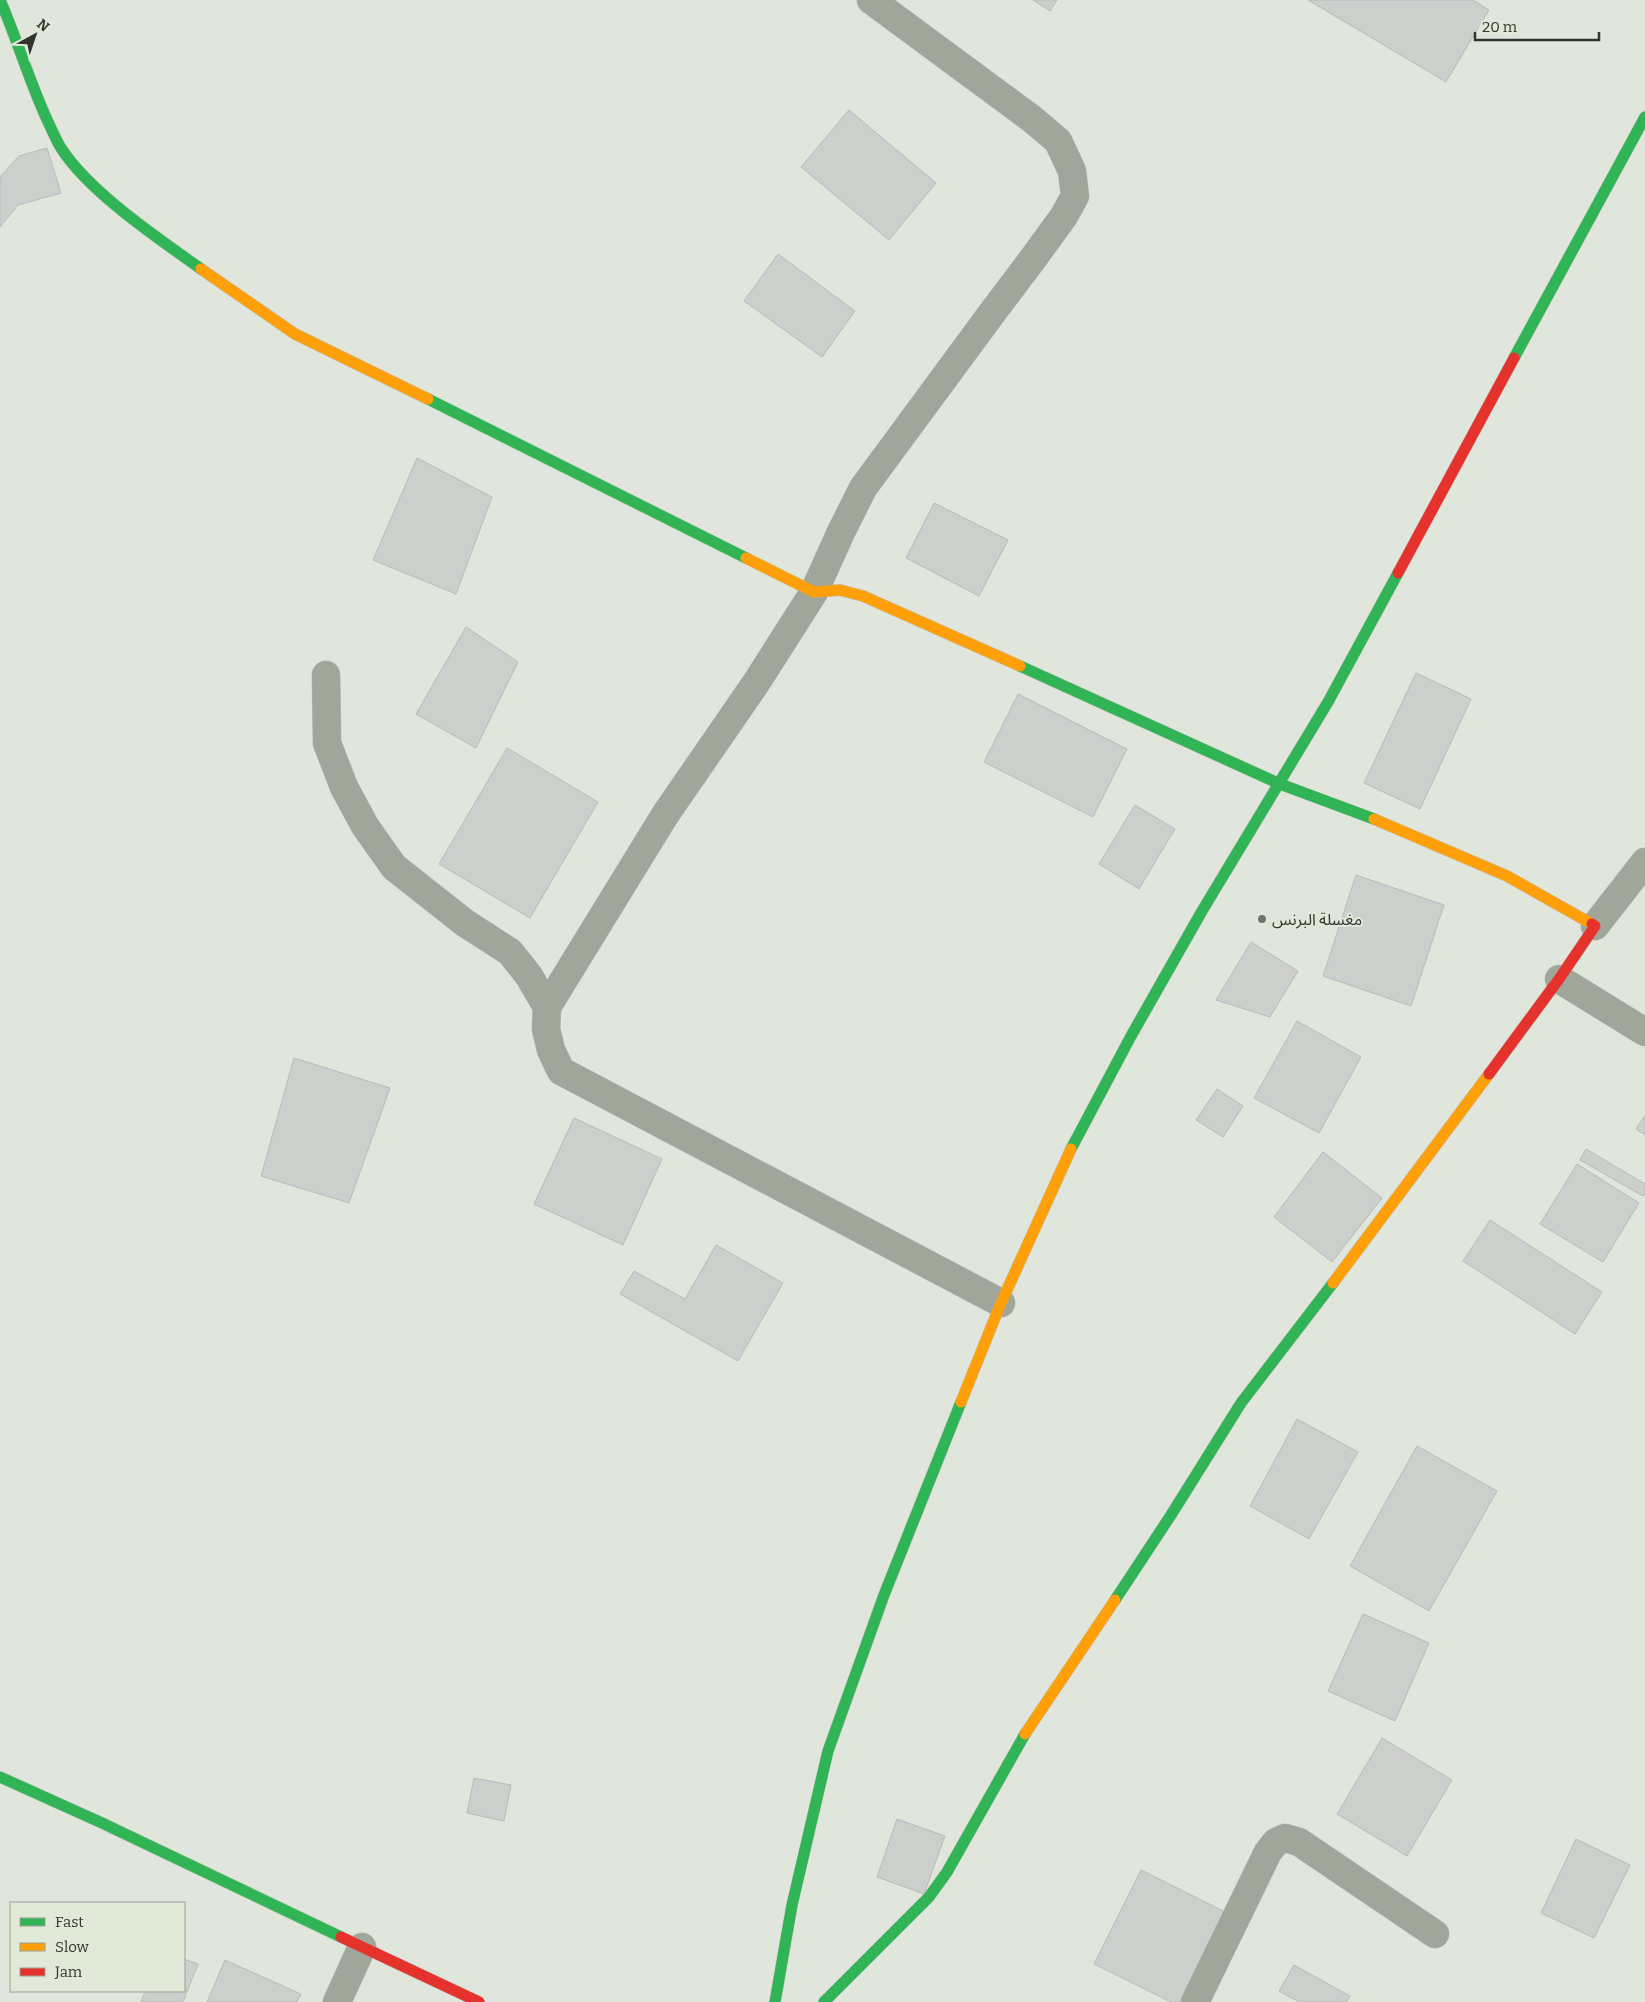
<svg xmlns="http://www.w3.org/2000/svg" width="1645" height="2002" font-family="Bitter,'Noto Sans Arabic',serif">
	<style>
		.building { fill: #cdcfcd; stroke: #b8bbb9 }
		.lines { fill: none; stroke-linecap: round; stroke-linejoin: round }
		.street-casing { stroke: #bec2ba; stroke-width: 29 }
		.fast-casing { stroke: #bec2ba; stroke-width: 12 }
		.slow-casing { stroke: #bec2ba; stroke-width: 12 }
		.jam-casing { stroke: #bec2ba; stroke-width: 12 }
		.street { stroke: #a0a69a; stroke-width: 28 }
		.fast { stroke: #30b455; stroke-width: 11 }
		.slow { stroke: #ff9f0a; stroke-width: 11 }
		.jam { stroke: #e5322d; stroke-width: 11 }
		.poi-dot { fill: #6f736c; stroke: #e1e9d9; stroke-width: 2 }
		.labels { text-anchor: middle; dominant-baseline: central; stroke-width: 4; stroke-linejoin: round; paint-order: stroke }
		.poi-label { font-size: 16px; fill: #32352f; stroke: #e1e9d9; text-anchor: start }
	</style>
	<rect width="100%" height="100%" fill="#e1e6dc"/>
	<g class="building">
		<polygon points="1033,0 1057,0 1050,11"/>
		<polygon points="1308,0 1473,0 1489,10 1446,82"/>
		<polygon points="849,110 936,183 889,240 801,167"/>
		<polygon points="47,148 61,193 18,205 0,227 0,177 19,156"/>
		<polygon points="778,254 855,311 822,357 744,301"/>
		<polygon points="417,458 492,497 456,594 373,560"/>
		<polygon points="934,503 1008,540 979,596 906,558"/>
		<polygon points="466,627 518,662 476,748 416,714"/>
		<polygon points="1416,673 1471,699 1420,809 1364,783"/>
		<polygon points="1018,694 1127,749 1093,817 984,762"/>
		<polygon points="507,748 598,802 530,918 439,864"/>
		<polygon points="1135,805 1175,829 1139,889 1099,864"/>
		<polygon points="1356,875 1444,905 1411,1006 1323,976"/>
		<polygon points="1251,942 1298,971 1270,1017 1216,1000"/>
		<polygon points="1297,1021 1361,1057 1319,1133 1254,1098"/>
		<polygon points="294,1058 390,1088 349,1203 261,1176"/>
		<polygon points="1217,1089 1243,1106 1223,1137 1196,1120"/>
		<polygon points="1645,1115 1645,1135 1636,1129"/>
		<polygon points="574,1118 662,1159 623,1245 534,1204"/>
		<polygon points="1586,1149 1645,1184 1645,1193 1643,1196 1580,1160"/>
		<polygon points="1323,1152 1382,1198 1332,1262 1274,1217"/>
		<polygon points="1577,1164 1639,1203 1603,1262 1540,1224"/>
		<polygon points="1490,1220 1602,1292 1575,1334 1463,1261"/>
		<polygon points="716,1245 783,1283 738,1361 620,1294 634,1271 685,1299"/>
		<polygon points="1297,1419 1358,1452 1309,1539 1250,1506"/>
		<polygon points="1417,1446 1497,1491 1429,1611 1350,1566"/>
		<polygon points="1363,1614 1429,1643 1395,1721 1328,1691"/>
		<polygon points="1382,1738 1452,1780 1407,1856 1337,1814"/>
		<polygon points="474,1778 511,1785 504,1821 467,1813"/>
		<polygon points="897,1819 945,1836 924,1894 877,1877"/>
		<polygon points="1576,1839 1630,1865 1594,1938 1541,1913"/>
		<polygon points="1141,1870 1225,1912 1180,2002 1171,2002 1094,1964"/>
		<polygon points="184,1959 198,1964 183,2002 141,2002 145,1991 184,1991"/>
		<polygon points="225,1960 301,1994 297,2002 207,2002"/>
		<polygon points="1294,1965 1350,1996 1347,2002 1299,2002 1279,1991"/>
	</g>
	<g class="lines">
		<defs>
			<g id="street">
				<polyline points="871,0 1032,119 1058,141 1072,171 1075,196 1064,216 1032,260 992,313 863,488 841,532 814,592 756,683 665,815 547,1007 546,1029 551,1050 561,1071 1001,1303"/>
				<polyline points="326,675 327,743 344,787 365,826 394,867 465,923 510,952 529,976 547,1007"/>
				<polyline points="1595,926 1645,862"/>
				<polyline points="1559,979 1645,1032"/>
				<polyline points="337,2002 362,1947"/>
				<polyline points="1195,2002 1268,1852 1276,1842 1285,1838 1299,1842 1435,1934"/>
			</g>
			<g id="fast">
				<path d="M0 0C18 41 30 84 49 124 53 132 56 140 61 148 89 192 158 238 201 269"/>
				<polyline points="1514,358 1645,117"/>
				<polyline points="428,399 746,558"/>
				<polyline points="1020,666 1280,784 1374,819"/>
				<polyline points="1071,1149 1131,1036 1202,911 1328,702 1398,573"/>
				<polyline points="1115,1600 1171,1515 1241,1403 1333,1283"/>
				<polyline points="0,1777 102,1823 341,1937"/>
				<polyline points="775,2002 792,1905 828,1751 884,1595 961,1402"/>
				<polyline points="824,2002 929,1897 947,1872 1025,1734"/>
			</g>
			<g id="slow">
				<polyline points="201,269 295,334 428,399"/>
				<polyline points="746,558 814,592 840,590 863,596 1020,666"/>
				<polyline points="1374,819 1507,876 1592,924"/>
				<polyline points="1333,1283 1489,1074"/>
				<polyline points="961,1402 1001,1303 1071,1149"/>
				<polyline points="1025,1734 1115,1600"/>
			</g>
			<g id="jam">
				<polyline points="1398,573 1514,358"/>
				<polyline points="1489,1074 1559,979 1595,926 1592,924"/>
				<polyline points="341,1937 479,2002"/>
			</g>
		</defs>
		<use href="#street" class="street-casing"/>
		<use href="#fast" class="fast-casing"/>
		<use href="#slow" class="slow-casing"/>
		<use href="#jam" class="jam-casing"/>
		<use href="#street" class="street"/>
		<use href="#fast" class="fast"/>
		<use href="#slow" class="slow"/>
		<use href="#jam" class="jam"/>
	</g>
	<circle class="poi-dot" cx="1262" cy="919" r="5"/>
	<g class="labels">
		<g class="poi-label">
			<text x="1272" y="919">مغسلة البرنس</text>
		</g>
	</g>
	<rect x="10" y="1902" width="175" height="90" fill="#e1e9d9" stroke="#9ba195"/>
	<rect x="20" y="1918" width="25" height="8" fill="#30b455" stroke="#9ba195"/>
	<text x="55" y="1927" font-size="15" fill="#32352f">Fast</text>
	<rect x="20" y="1943" width="25" height="8" fill="#ff9f0a" stroke="#9ba195"/>
	<text x="55" y="1952" font-size="15" fill="#32352f">Slow</text>
	<rect x="20" y="1968" width="25" height="8" fill="#e5322d" stroke="#9ba195"/>
	<text x="55" y="1977" font-size="15" fill="#32352f">Jam</text>
	<g transform="translate(35 35) rotate(40)" stroke="#e1e9d9" stroke-width="4" paint-order="stroke">
	<path d="M0-4L9 19L0 12L-9 19Z" fill="#32352f"/>
	<text y="-8" font-size="14" font-weight="bold" text-anchor="middle" fill="#32352f">N</text>
	</g>
	<path d="M1475 32v8h124v-8" fill="none" stroke="#32352f" stroke-width="2.5"/>
	<text x="1482" y="32" font-size="15" fill="#32352f" stroke="#e1e9d9" stroke-width="4" paint-order="stroke">20 m</text>
</svg>
